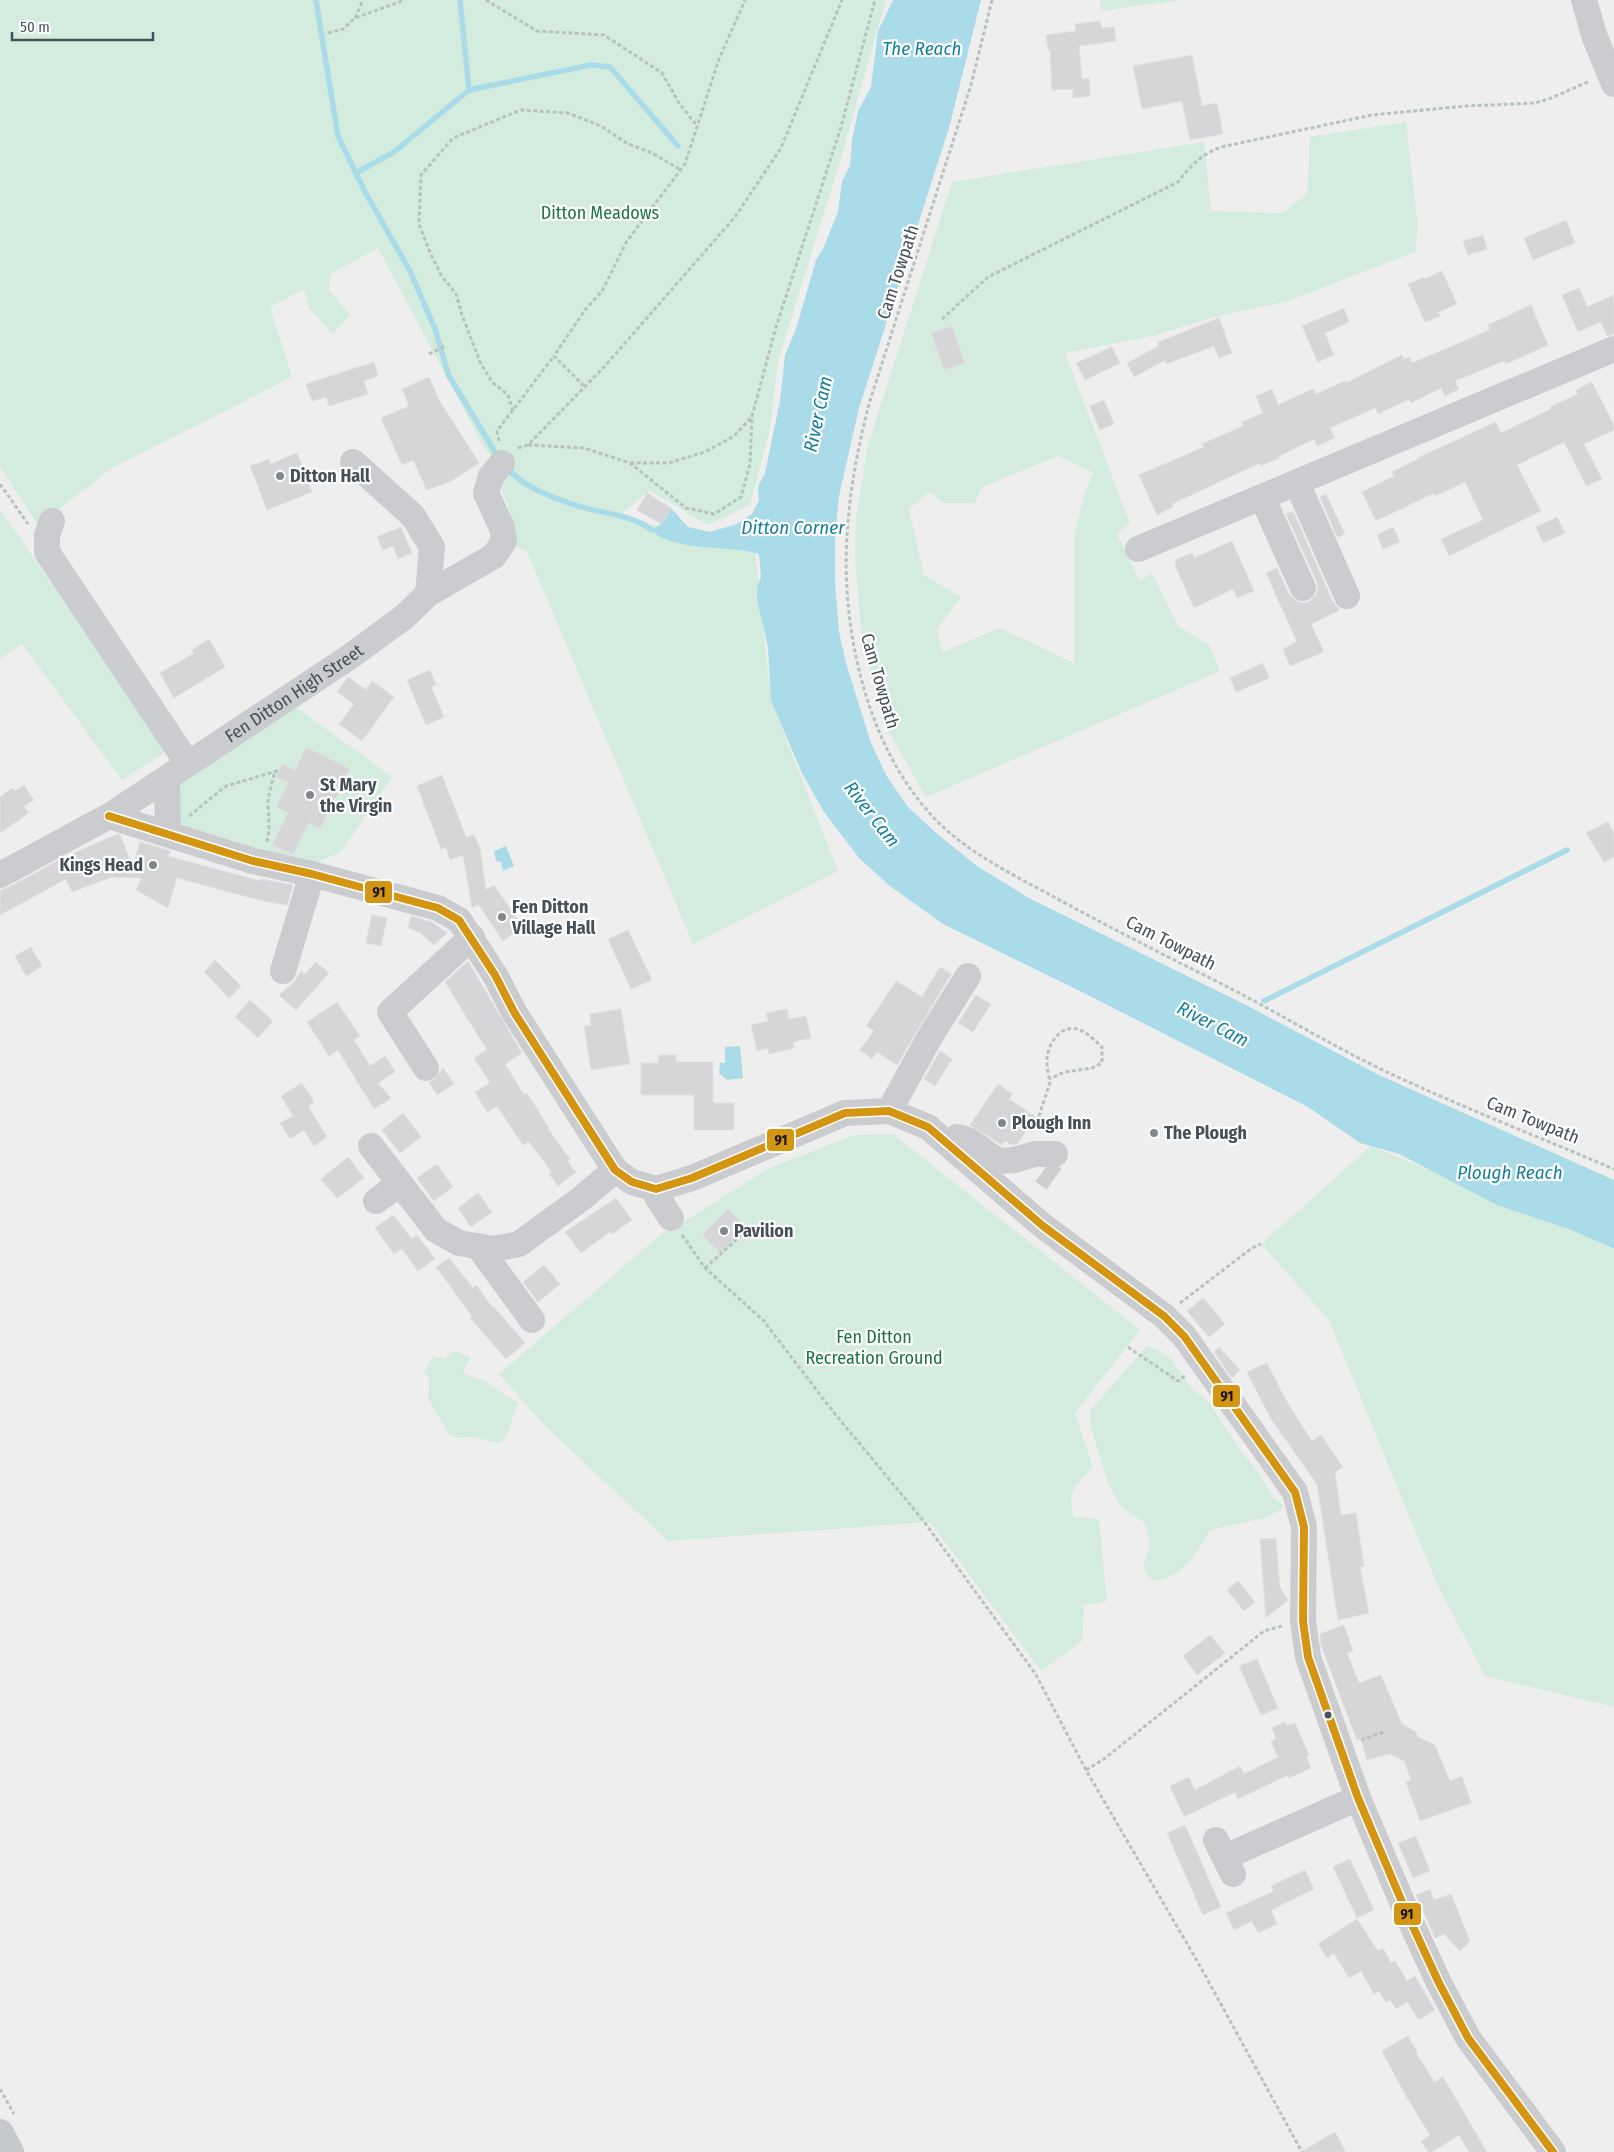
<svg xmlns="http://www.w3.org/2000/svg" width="1614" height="2152" font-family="'Fira Sans Condensed',sans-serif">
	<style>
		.green { fill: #d4ecdd; fill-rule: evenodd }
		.water { fill: #aadbe8 }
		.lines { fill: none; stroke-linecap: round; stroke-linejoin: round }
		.stream { stroke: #aadbe8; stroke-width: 5.5 }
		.building { fill: #d6d6d8; stroke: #e0e0e1 }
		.minor-tunnel { stroke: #cdced0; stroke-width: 26; stroke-dasharray: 26 13; stroke-linecap: butt }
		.path { stroke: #b8c3bf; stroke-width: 3; stroke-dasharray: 4 2.5; stroke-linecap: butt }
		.minor { stroke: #cacccf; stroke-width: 26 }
		.major { stroke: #c6c9cc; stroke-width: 28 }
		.bus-1-casing { stroke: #fff; stroke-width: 11 }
		.bus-1 { stroke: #d49512; stroke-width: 8 }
		.poi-dot { fill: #81878d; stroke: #fff; stroke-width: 2 }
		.bus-dot { fill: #465059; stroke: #fff; stroke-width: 2 }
		.labels { text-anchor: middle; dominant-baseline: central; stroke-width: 4.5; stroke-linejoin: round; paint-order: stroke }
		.park-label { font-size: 18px; fill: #1c7549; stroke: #fff }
		.street-label { font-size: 18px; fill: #465059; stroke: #fff }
		.poi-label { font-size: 18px; font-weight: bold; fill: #465059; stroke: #fff; text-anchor: start }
		.water-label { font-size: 19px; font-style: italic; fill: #15809e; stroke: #fff }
		.line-badge { stroke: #fff; stroke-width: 2 }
		.pale-badge-label { font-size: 14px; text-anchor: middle; font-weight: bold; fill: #111 }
	</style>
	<rect width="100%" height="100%" fill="#efeeee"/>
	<g class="green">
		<polygon points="0,0 886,0 839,165 778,361 770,429 750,505 708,525 650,491 620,515 755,552 771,701 838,871 693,944 527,552 504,541 512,518 495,471 502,474 482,444 378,248 331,274 329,290 350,315 333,334 309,308 304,289 270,307 292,377 112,468 38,525 0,467"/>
		<polygon points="1100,0 1181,0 1101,11"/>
		<path d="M1406 122 1418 227 1415 252 1288 301 1219 316 1152 336 1065 353 1130 523 1117 534 1140 581 1152 573 1178 626 1209 645 1220 671 926 797 883 722 873 688 861 629 855 557 856 518 868 445 952 182 1204 142 1211 211 1282 213 1307 194 1310 137ZM1058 456 1094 473 1085 491 1074 536V663L1000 628 942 652 937 629 961 597 924 575 909 509 929 492 944 503H975L981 488Z"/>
		<polygon points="0,509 167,751 122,780 22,644 0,659"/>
		<polygon points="296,707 392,777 341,852 306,867 188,829 180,823 176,788"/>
		<path d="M893 1134 1140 1330 1075 1413 1093 1467C1075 1486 1067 1490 1074 1517L1099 1519 1107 1601 1084 1605 1082 1641 1041 1671 930 1522 668 1541 543 1424 499 1374 673 1224 689 1219 767 1169 854 1135Z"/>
		<polygon points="1371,1146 1569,1229 1614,1250 1614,1707 1485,1676 1437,1584 1329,1320 1261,1244"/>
		<path d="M1148 1346 1163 1353 1172 1360 1191 1388 1208 1401 1241 1451 1259 1473 1272 1496 1283 1505 1282 1509 1264 1518 1211 1530C1195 1553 1186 1574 1157 1581L1149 1578 1143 1568 1150 1545 1145 1523 1121 1507 1108 1484 1090 1425V1411L1144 1349Z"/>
		<polygon points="454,1351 471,1357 463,1371 465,1374 483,1380 518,1403 507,1435 499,1443 473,1437 455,1438 449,1434 428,1399 429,1378 424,1372 433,1356 444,1359"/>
	</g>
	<g class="water">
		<path d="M893 0H981L949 128 859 408 839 496 835 537V582L839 632 846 663 871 743 886 775 908 807 936 833 977 866 1029 898 1246 1005 1379 1075 1614 1180V1249L1569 1229 1497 1205 1399 1154 1360 1143 1308 1107 1084 993 943 924 890 886 859 858 824 812 802 773 771 701 768 647 757 600V587L761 577 759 554C734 545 669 552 652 530L661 524 671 508 688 527 710 532 737 524 752 514 759 500 758 487 765 473 780 401 785 355 796 329 816 260 823 249 838 212 842 181 850 166 852 140 858 111 871 87 878 31Z"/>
		<polygon points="506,846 514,866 503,871 501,862 496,861 494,851"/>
		<polygon points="740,1046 743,1078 727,1080 719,1073 720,1063 725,1063 725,1047"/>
	</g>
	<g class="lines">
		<g class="stream">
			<polyline points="316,0 338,136 364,190 410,271 435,329 449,376 495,452"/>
			<polyline points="469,90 591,65 610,67 678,146"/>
			<polyline points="356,173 394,152 469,90 460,0"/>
			<path d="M506 467C523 487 553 498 578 506 603 514 630 514 652 530"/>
			<polyline points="1264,1001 1567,850"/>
		</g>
	</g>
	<g class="building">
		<polygon points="1100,21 1102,28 1114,27 1116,41 1079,46 1082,79 1089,78 1090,96 1073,98 1073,89 1052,90 1050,50 1048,50 1046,35 1076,31 1075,24"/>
		<polygon points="1192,55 1202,106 1217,103 1223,134 1190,140 1182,101 1142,109 1133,66"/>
		<polygon points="1566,220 1575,243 1533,260 1524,238"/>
		<polygon points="1483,235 1487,249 1468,255 1463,241"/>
		<polygon points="1442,271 1457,304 1438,312 1440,316 1425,322 1408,284 1424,277 1425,279"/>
		<polygon points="1579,288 1587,307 1614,295 1614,334 1607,336 1601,322 1578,332 1562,295"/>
		<polygon points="1531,305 1548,345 1506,364 1504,361 1455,381 1459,389 1445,396 1441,388 1411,403 1409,399 1378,414 1375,408 1330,428 1335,438 1317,446 1314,439 1279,456 1279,458 1261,466 1260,463 1172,504 1173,507 1157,515 1139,475 1204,447 1202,444 1243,426 1242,422 1263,413 1256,396 1272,389 1278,405 1313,389 1316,394 1345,381 1346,383 1402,355 1404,359 1409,357 1412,363 1490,330 1488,325"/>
		<polygon points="1344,308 1349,322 1325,333 1334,355 1318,362 1302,326"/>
		<polygon points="1219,318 1232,353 1219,358 1214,346 1166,364 1165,360 1134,377 1127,363 1159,346 1158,342"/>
		<polygon points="952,326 965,363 944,370 931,333"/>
		<polygon points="1112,347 1120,363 1085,380 1076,363"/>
		<polygon points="374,362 378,376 364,381 368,394 329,406 326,397 312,401 306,384"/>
		<polygon points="429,377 439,400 479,463 451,481 427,490 413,460 402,465 381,418 409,406 402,389"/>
		<polygon points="1592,382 1614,425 1614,430 1584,444 1602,479 1586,486 1564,442 1517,465 1541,511 1449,556 1441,539 1483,520 1465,482 1435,496 1434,493 1376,521 1362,492 1394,476 1392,472 1418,459 1417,458 1496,422 1501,433 1551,409 1550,407 1578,394 1576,390"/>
		<polygon points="1104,400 1114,424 1100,430 1090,406"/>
		<polygon points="297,453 312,492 267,510 250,466 269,459 271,464"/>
		<polygon points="647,493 671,508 661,524 637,510"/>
		<polygon points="1326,494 1345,534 1337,537 1320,497"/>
		<polygon points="1293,511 1333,602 1340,610 1311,624 1324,652 1290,666 1283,649 1297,642 1266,573 1277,568 1289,594 1295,600 1302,603 1309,602 1315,596 1318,589 1317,582 1286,514"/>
		<polygon points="1557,517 1565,533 1543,543 1536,527"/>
		<polygon points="401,527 412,553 398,559 393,546 383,550 377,537"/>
		<polygon points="1393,527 1400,542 1383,549 1377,535"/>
		<polygon points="1232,541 1254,591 1237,598 1233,589 1194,608 1175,565 1177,559 1192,553 1194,558"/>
		<polygon points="209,639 225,667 174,698 160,673 194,653 192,650"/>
		<polygon points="1263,663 1269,678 1236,692 1230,678"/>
		<polygon points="430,670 436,685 431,687 444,717 426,725 407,680"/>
		<polygon points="348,677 366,690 372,681 394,697 362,741 339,724 354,704 337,692"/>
		<polygon points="306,747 350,769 320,829 309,823 293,854 272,845 288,813 276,807 288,783 276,777 283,764 295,770"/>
		<polygon points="442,775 466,837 474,835 480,848 486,890 494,885 523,927 503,941 478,904 472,908 463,855 450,860 446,847 441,849 417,786"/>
		<polygon points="24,785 34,800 24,806 29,813 0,833 0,797 12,788 15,791"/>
		<polygon points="1608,822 1614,833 1614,857 1604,862 1586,833"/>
		<polygon points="117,834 120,835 133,867 140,842 171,851 168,856 260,881 261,879 293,885 287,905 263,901 177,878 168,908 136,890 142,878 112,877 72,892 66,879 0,915 0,890 7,888 63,858"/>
		<polygon points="372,915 387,918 381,946 366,943"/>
		<polygon points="411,916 432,922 447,933 434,945 421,933 408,928"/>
		<polygon points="628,930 652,980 631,989 608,939"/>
		<polygon points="31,947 42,966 26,976 15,956"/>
		<polygon points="215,960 241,986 229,998 204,972"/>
		<polygon points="468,961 522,1053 505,1064 524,1095 527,1093 549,1128 548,1129 570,1159 567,1161 576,1172 558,1186 549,1174 552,1172 529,1142 523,1145 497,1106 487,1112 475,1092 490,1083 474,1058 487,1050 445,982"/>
		<polygon points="316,962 329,973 296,1010 279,995 294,982 301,971 305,974"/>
		<polygon points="940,967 951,974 897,1065 877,1052 872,1059 860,1050 874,1031 866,1026 896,981 922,997"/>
		<polygon points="976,995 991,1004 973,1032 958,1023"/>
		<polygon points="250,1000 273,1021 258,1038 235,1017"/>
		<polygon points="337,1002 360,1036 354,1040 370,1066 385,1056 395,1072 378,1083 391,1098 374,1109 338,1050 329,1056 307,1022"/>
		<polygon points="621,1009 630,1064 591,1070 584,1026 591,1025 590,1014"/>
		<polygon points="787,1009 789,1019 806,1016 811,1038 793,1042 794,1048 769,1054 768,1048 757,1051 751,1025 768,1021 766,1013"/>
		<polygon points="940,1051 952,1059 935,1086 924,1079"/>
		<polygon points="659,1055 676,1055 676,1062 713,1062 713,1103 734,1103 734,1130 694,1130 694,1095 641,1095 641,1063 658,1063"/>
		<polygon points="443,1068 454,1084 437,1095 429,1082 434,1080"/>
		<polygon points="302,1083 314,1102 308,1106 327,1137 314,1146 304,1130 290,1139 280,1123 293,1116 281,1096"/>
		<polygon points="998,1084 1012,1094 1009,1099 1036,1117 1017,1144 1012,1145 1005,1141 1002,1145 970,1125"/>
		<polygon points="403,1113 421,1137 400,1153 382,1130"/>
		<polygon points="348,1157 364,1178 337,1198 321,1179"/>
		<polygon points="437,1164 453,1187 434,1201 417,1178"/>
		<polygon points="478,1193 492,1212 471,1227 458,1208"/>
		<polygon points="616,1198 632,1220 612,1234 610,1232 581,1253 565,1232"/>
		<polygon points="728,1209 746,1227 720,1253 702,1235"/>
		<polygon points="393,1215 412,1239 417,1235 435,1259 418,1271 402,1249 394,1254 375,1228"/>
		<polygon points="449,1258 473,1288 476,1285 493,1308 494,1307 525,1343 506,1359 470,1318 472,1316 436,1267"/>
		<polygon points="544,1265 560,1284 538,1302 523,1282"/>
		<polygon points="1203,1298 1225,1324 1209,1337 1187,1311"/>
		<polygon points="1219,1347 1240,1370 1232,1378 1214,1352"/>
		<polygon points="1267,1363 1287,1402 1312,1441 1321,1435 1343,1467 1335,1472 1341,1515 1356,1513 1364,1566 1360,1567 1369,1613 1338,1620 1317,1484 1271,1419 1247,1372"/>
		<polygon points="1276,1538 1280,1588 1288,1600 1266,1618 1260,1539"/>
		<polygon points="1238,1581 1255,1602 1244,1611 1227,1590"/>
		<polygon points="1344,1625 1353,1651 1347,1653 1359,1683 1381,1675 1402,1724 1416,1732 1418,1737 1435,1745 1450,1781 1462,1776 1471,1803 1420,1821 1406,1782 1411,1780 1404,1761 1390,1754 1367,1760 1361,1739 1357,1740 1353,1730 1321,1645 1320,1634"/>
		<polygon points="1210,1635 1225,1653 1197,1675 1183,1656"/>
		<polygon points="1257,1659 1278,1708 1261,1715 1239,1666"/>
		<polygon points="1285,1722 1287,1726 1295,1723 1309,1755 1306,1756 1311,1768 1289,1778 1288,1775 1238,1799 1235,1792 1184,1817 1170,1786 1189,1777 1195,1790 1240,1766 1244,1774 1278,1757 1271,1742 1276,1739 1272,1728"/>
		<polygon points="1185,1825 1221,1907 1203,1915 1167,1833"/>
		<polygon points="1416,1836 1430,1871 1413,1878 1398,1843"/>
		<polygon points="1350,1859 1374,1910 1357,1918 1333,1867"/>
		<polygon points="1305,1870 1314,1889 1271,1910 1277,1924 1258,1933 1252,1921 1234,1930 1226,1913 1274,1891 1271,1886"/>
		<polygon points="1430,1889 1434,1900 1451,1894 1470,1941 1460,1951 1444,1934 1435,1938 1416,1895"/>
		<polygon points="1357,1919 1378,1951 1383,1948 1391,1963 1395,1961 1407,1981 1415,1976 1435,2010 1419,2020 1407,2002 1396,2009 1390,2000 1386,2002 1379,1991 1374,1994 1361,1971 1349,1978 1334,1953 1327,1958 1318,1944"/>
		<polygon points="1408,2036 1417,2052 1416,2053 1434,2082 1443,2077 1487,2152 1469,2152 1459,2135 1432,2152 1428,2152 1421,2141 1430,2135 1407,2098 1382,2051"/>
		<polygon points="1335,2132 1346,2152 1301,2152"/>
	</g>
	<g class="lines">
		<polyline class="minor-tunnel" points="1043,1171 1054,1179"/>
		<g class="path">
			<polyline points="486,0 537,31 604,35 662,73 679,103 697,126"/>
			<path d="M992 0 971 85 869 404C859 443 851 482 848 523 838 626 868 764 951 834 981 859 1019 878 1054 897 1109 927 1164 955 1220 983 1281 1014 1340 1051 1402 1079 1472 1111 1544 1139 1614 1169"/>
			<polyline points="355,18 363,0"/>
			<polyline points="328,33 343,29 355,18 405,0"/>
			<path d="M942 319 988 277 1178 182C1190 166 1202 154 1221 147L1372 115 1466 106 1535 103 1549 99 1590 81"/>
			<polyline points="429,354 445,346"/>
			<polyline points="584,386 554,356 585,310 602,291 627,241 685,164 719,59 745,0"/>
			<polyline points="513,411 508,395 492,382 480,362 462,315 456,294 441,275 429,250 419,224 421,175 453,138 521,110 568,113 601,126 628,144 652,153 681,170"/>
			<polyline points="499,441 497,431 554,356"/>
			<polyline points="528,445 584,448 630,463 686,508 714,514 741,497 750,464 752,416 776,327 841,127 875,0"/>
			<polyline points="518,448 528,445 605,366 735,217 781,148 842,0"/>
			<polyline points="630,463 668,463 705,452 734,436 752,417"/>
			<polyline points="0,484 28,524"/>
			<polyline points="189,816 226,786 280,770"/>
			<polyline points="267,842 269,829 268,799 275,771"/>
			<path d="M1042 1131 1047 1124 1039 1116 1050 1082C1049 1076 1047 1069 1047 1063 1046 1045 1061 1022 1080 1030 1088 1033 1095 1041 1102 1047V1063L1092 1068 1065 1072 1049 1079"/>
			<polyline points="682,1235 705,1268 763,1320 831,1409 922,1519 1035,1673 1086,1770 1200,1966 1302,2152"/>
			<polyline points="705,1268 747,1230"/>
			<polyline points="1180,1303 1252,1248 1261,1244"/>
			<polyline points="1128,1347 1178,1381 1186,1375"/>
			<polyline points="1361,1740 1384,1732"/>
			<polyline points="1086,1770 1104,1759 1264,1631 1282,1626"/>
			<polyline points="0,2089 14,2114"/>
		</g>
		<g class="minor">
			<polyline points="1584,0 1594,35 1614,84"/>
			<polyline points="353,462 413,516 432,547 428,594"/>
			<polyline points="1297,483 1347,596"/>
			<polyline points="1262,497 1303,588"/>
			<polyline points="52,521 47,535 47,552 188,764"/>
			<polyline points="1138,549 1614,349"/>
			<polyline points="167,778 168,834"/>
			<polyline points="109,816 253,861 312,874 438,908 459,920 495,975 514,1012 615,1170 632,1182 656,1189 692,1178 845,1113 889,1111 928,1127 1043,1226 1164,1316 1184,1336 1295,1492 1304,1527 1303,1621 1308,1657 1358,1798 1408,1916 1439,1983 1468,2038 1553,2152"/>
			<path id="s1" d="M0 875 109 816 188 764 351 656 404 617 428 594 494 556 504 541 502 528 486 493 491 476 502 463"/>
			<polyline points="283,971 312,874"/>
			<polyline points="426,1068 390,1012 472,937"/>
			<polyline points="889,1111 931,1035 968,976"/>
			<polyline points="957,1137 968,1140 998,1161 1014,1160 1035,1154 1055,1154"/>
			<polyline points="371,1146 436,1230 459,1243 494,1249 519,1244 582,1198 615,1170"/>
			<polyline points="656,1189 657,1197 671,1218"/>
			<polyline points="376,1201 399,1184"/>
			<polyline points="478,1246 532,1320"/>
			<polyline points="1216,1840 1233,1874"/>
			<polyline points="1225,1857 1358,1798"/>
		</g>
		<polyline class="major" points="0,2133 10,2152"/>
		<defs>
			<polyline id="bus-1" points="109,816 253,861 312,874 438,908 459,920 495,975 514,1012 615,1170 632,1182 656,1189 692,1178 845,1113 889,1111 928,1127 1043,1226 1164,1316 1184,1336 1295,1492 1304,1527 1303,1621 1308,1657 1358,1798 1408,1916 1439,1983 1468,2038 1553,2152"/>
		</defs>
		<use href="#bus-1" class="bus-1-casing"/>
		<use href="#bus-1" class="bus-1"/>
	</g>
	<g class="poi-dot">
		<circle cx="280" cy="476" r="5"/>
		<circle cx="310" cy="795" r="5"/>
		<circle cx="153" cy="865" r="5"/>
		<circle cx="502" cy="917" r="5"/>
		<circle cx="1002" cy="1123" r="5"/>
		<circle cx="1154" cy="1133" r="5"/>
		<circle cx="724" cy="1231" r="5"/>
	</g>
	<circle class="bus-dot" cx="1328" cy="1715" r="4.5"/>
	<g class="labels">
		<g class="park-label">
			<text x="600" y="213">Ditton Meadows</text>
			<text x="874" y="1337">Fen Ditton<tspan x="874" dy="21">Recreation Ground</tspan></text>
		</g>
		<g class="street-label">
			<text transform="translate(898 272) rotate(-72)">Cam Towpath</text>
			<text transform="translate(880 681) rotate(74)">Cam Towpath</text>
			<text stroke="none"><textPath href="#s1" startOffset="346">Fen Ditton High Street</textPath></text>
			<text transform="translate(1171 943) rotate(27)">Cam Towpath</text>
			<text transform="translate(1533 1120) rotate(22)">Cam Towpath</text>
		</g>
		<g class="poi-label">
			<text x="290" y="476">Ditton Hall</text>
			<text x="320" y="785">St Mary<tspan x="320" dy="21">the Virgin</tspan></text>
			<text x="143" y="865" text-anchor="end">Kings Head</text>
			<text x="512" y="907">Fen Ditton<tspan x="512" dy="21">Village Hall</tspan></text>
			<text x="1012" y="1123">Plough Inn</text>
			<text x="1164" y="1133">The Plough</text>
			<text x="734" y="1231">Pavilion</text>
		</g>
		<g class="water-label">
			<text x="922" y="48">The Reach</text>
			<text transform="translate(818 414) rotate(-78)">River Cam</text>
			<text x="793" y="527">Ditton Corner</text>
			<text transform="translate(872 814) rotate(52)">River Cam</text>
			<text transform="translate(1213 1024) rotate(27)">River Cam</text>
			<text x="1510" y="1172">Plough Reach</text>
		</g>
	</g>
	<g class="line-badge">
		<rect x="364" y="880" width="29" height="24" rx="5" fill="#d49512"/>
		<rect x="766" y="1128" width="29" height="24" rx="5" fill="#d49512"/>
		<rect x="1212" y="1384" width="29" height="24" rx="5" fill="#d49512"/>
		<rect x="1393" y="1902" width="29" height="24" rx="5" fill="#d49512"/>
	</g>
	<g class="pale-badge-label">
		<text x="379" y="897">91</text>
		<text x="781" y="1145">91</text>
		<text x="1227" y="1401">91</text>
		<text x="1407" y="1919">91</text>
	</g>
	<path d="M12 32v8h141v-8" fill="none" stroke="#465059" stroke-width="2.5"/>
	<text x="20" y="32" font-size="15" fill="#465059" stroke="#ffffff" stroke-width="4" paint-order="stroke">50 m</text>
</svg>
